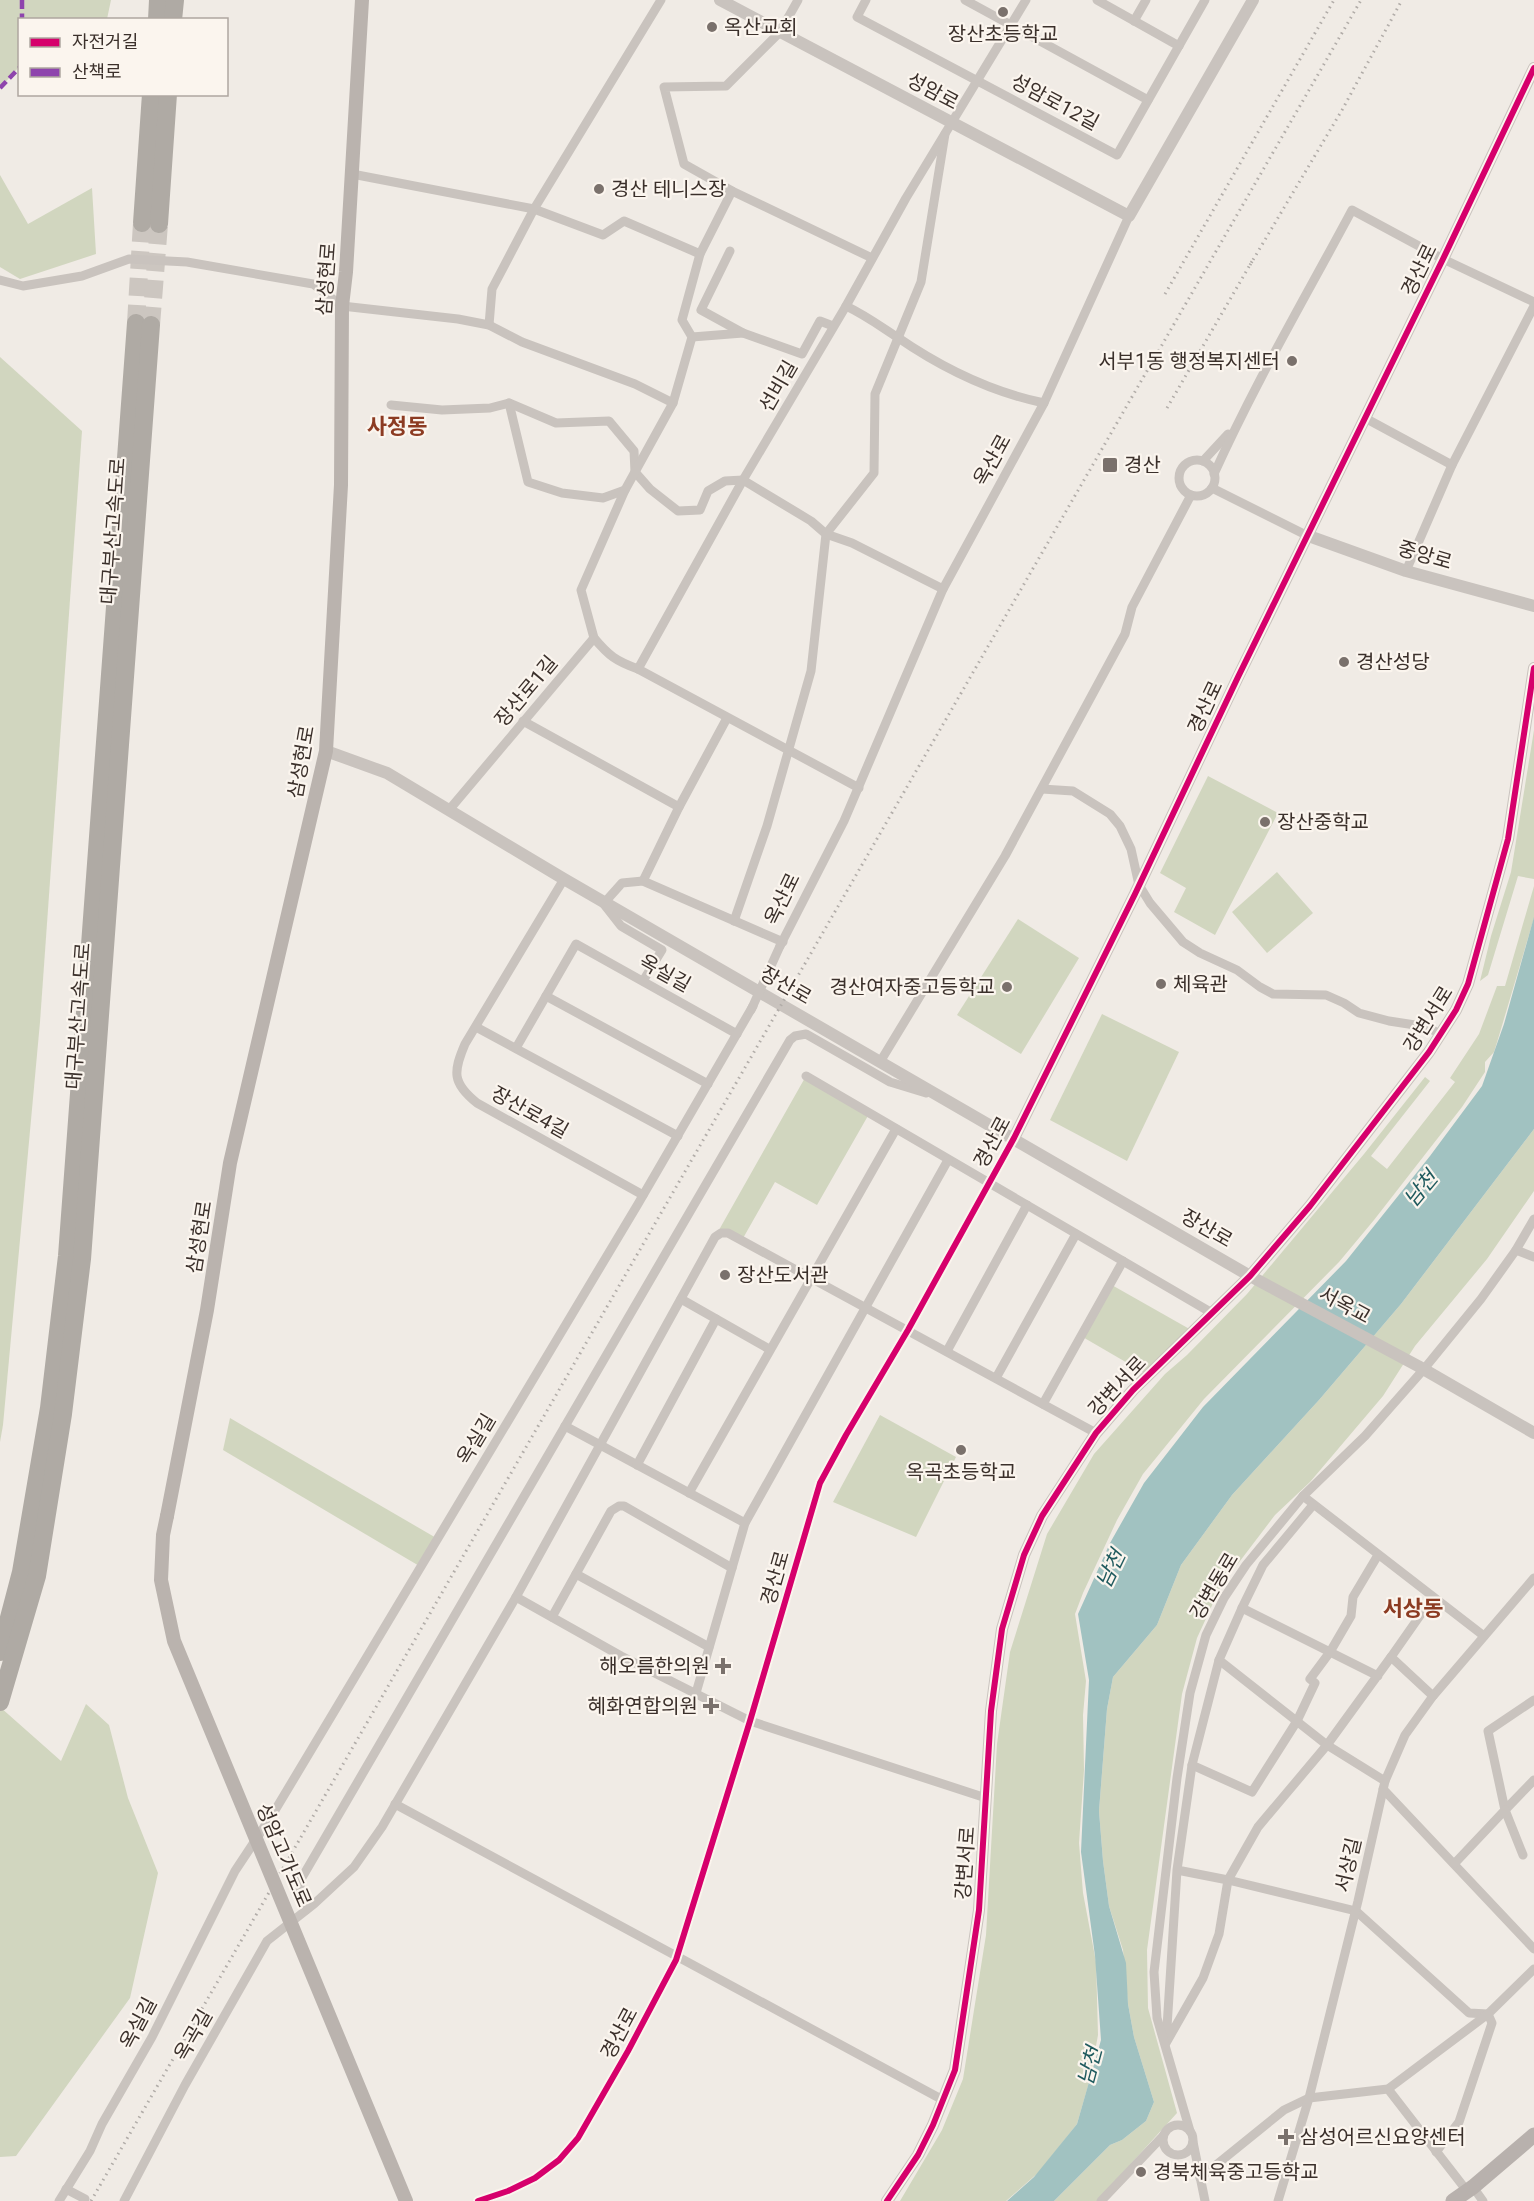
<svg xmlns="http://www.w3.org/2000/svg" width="1534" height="2201" font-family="Roboto,'Noto Sans KR',sans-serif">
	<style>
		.green { fill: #d1d6bf }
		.water { fill: #a1c2c1 }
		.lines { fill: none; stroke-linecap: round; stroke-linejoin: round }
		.motorway-tunnel { stroke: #ccc6c0; stroke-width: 18; stroke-dasharray: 18 9; stroke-linecap: butt }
		.minor { stroke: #c9c3be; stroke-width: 9 }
		.tertiary { stroke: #c9c3be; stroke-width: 12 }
		.secondary { stroke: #bab3ae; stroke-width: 14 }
		.primary { stroke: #b8b1ad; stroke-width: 15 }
		.motorway { stroke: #afaaa4; stroke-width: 18 }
		.rail { stroke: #b1aca8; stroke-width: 3; stroke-dasharray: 1.5 4.5; stroke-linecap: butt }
		.minor-bridge { stroke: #c9c3be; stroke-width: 9 }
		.secondary-bridge { stroke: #bab3ae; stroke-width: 14 }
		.quiet { stroke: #8e44ad; stroke-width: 4.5; stroke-dasharray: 9 4.5; stroke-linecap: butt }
		.cycleway-casing { stroke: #fbf5ee; stroke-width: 10 }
		.cycleway { stroke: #d6006c; stroke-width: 6 }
		.poi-dot { fill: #7a716c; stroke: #fbf5ee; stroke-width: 2 }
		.labels { text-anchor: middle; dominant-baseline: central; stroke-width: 4.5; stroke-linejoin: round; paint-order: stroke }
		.poi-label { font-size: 20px; fill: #3b302b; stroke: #fbf5ee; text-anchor: start }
		.street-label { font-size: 20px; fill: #3b302b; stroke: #fbf5ee }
		.water-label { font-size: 21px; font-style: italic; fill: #1f5a5e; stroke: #fbf5ee }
		.quarter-label { font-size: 22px; font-weight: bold; fill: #8c3b22; stroke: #fbf5ee }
	</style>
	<rect width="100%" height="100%" fill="#f0ebe5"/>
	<g class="green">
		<polygon points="0,0 111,0 107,19 20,20 19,67 0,88"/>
		<polygon points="0,175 28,224 92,188 96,254 20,279 0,267"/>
		<polygon points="0,357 82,431 40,1022 3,1425 0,1442"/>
		<polygon points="1534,730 1534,879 1518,876 1488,975 1480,981 1491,936 1511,872"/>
		<polygon points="1208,776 1278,813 1215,935 1174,912 1186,888 1160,873"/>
		<polygon points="1277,872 1313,913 1267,953 1232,912"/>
		<polygon points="1534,886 1534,918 1498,1039 1494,1052 1485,1062 1485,1072 1462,1107 1374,1220 1339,1262 1204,1399 1143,1474 1117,1520 1083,1593 1075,1614 1086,1681 1083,1715 1084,1770 1079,1843 1083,1893 1096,1962 1098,2035 1090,2079 1077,2124 1039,2172 1006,2201 900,2201 942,2130 963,2079 986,1935 997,1744 1010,1652 1047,1534 1094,1454 1165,1374 1187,1355 1247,1294 1364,1154 1425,1077 1430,1081 1371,1156 1387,1169 1455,1082 1450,1078 1479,1034 1497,986 1505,986"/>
		<polygon points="1018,919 1079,958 1021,1054 957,1015"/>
		<polygon points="1102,1014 1179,1052 1127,1161 1050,1120"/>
		<polygon points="806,1076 869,1114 817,1205 775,1182 742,1240 728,1233 715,1237"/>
		<polygon points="1534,1129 1534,1191 1487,1259 1415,1346 1383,1396 1310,1482 1275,1515 1221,1586 1197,1638 1182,1694 1147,1950 1148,2008 1177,2113 1097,2201 1054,2201 1110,2145 1122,2140 1146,2121 1154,2102 1134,2037 1128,2004 1123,1950 1109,1906 1103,1861 1099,1811 1107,1709 1113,1677 1157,1625 1181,1565 1232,1495 1319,1400 1401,1304"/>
		<polygon points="1110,1284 1193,1331 1148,1375 1081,1336"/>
		<polygon points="880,1415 956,1457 916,1537 833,1502"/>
		<polygon points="230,1418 438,1539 421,1567 223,1450"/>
		<polygon points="86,1704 109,1725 128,1798 158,1873 130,1998 16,2156 0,2157 0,1707 61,1761"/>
	</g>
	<polygon class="water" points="1534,917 1534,1129 1401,1304 1319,1400 1232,1495 1181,1565 1157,1625 1113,1677 1107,1709 1099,1811 1103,1861 1109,1906 1126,1963 1128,2004 1134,2037 1154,2102 1146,2121 1122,2140 1110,2145 1054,2201 1007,2201 1034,2177 1077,2124 1101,2040 1095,1956 1081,1852 1089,1680 1078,1614 1110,1543 1144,1483 1203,1407 1346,1261 1430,1156 1482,1086 1504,1024"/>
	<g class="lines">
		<g class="motorway-tunnel">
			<polyline points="136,323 142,223"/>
			<polyline points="151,325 159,224"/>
		</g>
		<g class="minor">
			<polyline points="866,0 857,17 1117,155 1205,0"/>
			<polyline points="965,0 1148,100"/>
			<polyline points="1097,0 1179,46"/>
			<polyline points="1134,21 1146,0"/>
			<polyline points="352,174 534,209 603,235 624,221 700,254"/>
			<polyline points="732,191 684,164 664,87 726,86 780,32 798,0"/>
			<polyline points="730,251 701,310 743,333 802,354 820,321 833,326"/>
			<polyline points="0,280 23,286 82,276 129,259 187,262 313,284 342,306 458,319 489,325 522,342 635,384 673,403"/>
			<path d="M846 306C865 315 880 326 897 337 942 368 991 392 1044 403"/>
			<polyline points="489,325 492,289 534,209 661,0"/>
			<polyline points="692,337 743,333"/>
			<polyline points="509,403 528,482 562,493 603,498 625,490"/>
			<polyline points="391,405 442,410 490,408 509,403 556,423 609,421 634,451 635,472 650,489 678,511 700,510 708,491 725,481 743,480 811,521 826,534 811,671 767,826 734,921"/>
			<polyline points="1365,418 1452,465"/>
			<circle cx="1197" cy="478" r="18"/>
			<polyline points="1203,461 1228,434"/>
			<path d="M1214 474C1255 383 1305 298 1352 210L1443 259 1534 302"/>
			<polyline points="1212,488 1306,535"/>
			<polyline points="1406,571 1452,465 1534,306"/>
			<polyline points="943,589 852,543 826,534 874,473 875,394 921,282 945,134"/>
			<polyline points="594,638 581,590 625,490 673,403 692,337 682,320 700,254 732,191 872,258"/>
			<polyline points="638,669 743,480 846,306 906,198 1026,0"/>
			<polyline points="523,721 679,807"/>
			<polyline points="1042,789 1073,791 1110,814 1120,826 1131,849 1139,885 1150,903 1183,942 1200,953 1237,970 1260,987 1273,994 1326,995 1344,1003 1359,1013 1389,1021 1428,1027 1441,1035"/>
			<path d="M449 810 594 638C609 656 616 661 638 669L859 788"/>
			<path d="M564 879 465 1044C453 1072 452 1083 477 1103L643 1195"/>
			<polyline points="643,881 679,807 727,718"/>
			<polyline points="605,902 622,883 643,881 783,942"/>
			<polyline points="603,903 621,926 662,950 643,981"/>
			<polyline points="780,946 844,821 943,589 1044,403 1129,216"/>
			<polyline points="546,996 708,1084"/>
			<polyline points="476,1027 678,1136"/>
			<polyline points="516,1048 576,944 737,1034"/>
			<polyline points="880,1062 1005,856 1125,634 1132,607 1191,495"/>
			<polyline points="806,1076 1212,1313"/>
			<polyline points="1516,1250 1534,1257"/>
			<polyline points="681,1299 769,1349"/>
			<polyline points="947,1351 1027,1205"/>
			<polyline points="996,1378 1076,1234"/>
			<polyline points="1043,1404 1123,1261"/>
			<polyline points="565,1426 745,1523"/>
			<polyline points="637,1465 716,1319"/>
			<polyline points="689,1493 896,1129"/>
			<polyline points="1303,1496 1484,1636"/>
			<polyline points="576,1574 709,1647"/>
			<polyline points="516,1597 621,1656 750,1721 986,1798"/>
			<polyline points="1242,1608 1263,1565 1313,1505"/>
			<polyline points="552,1617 611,1511 619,1506 624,1506 732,1568"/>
			<polyline points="1219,1660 1192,1765 1252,1792 1297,1721 1315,1683 1310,1679 1330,1652 1351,1616 1353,1597 1378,1555"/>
			<polyline points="1378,1676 1242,1608 1219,1660 1327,1745 1391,1657"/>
			<polyline points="696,1693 745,1523 948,1160"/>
			<polyline points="1433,1696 1391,1657 1433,1597"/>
			<polyline points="1534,1700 1488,1731 1505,1810 1534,1780"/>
			<polyline points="1385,1781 1327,1745 1258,1827 1228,1880 1356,1911 1469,2013 1488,2014 1534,1969"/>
			<polyline points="1383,1789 1534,1949"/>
			<polyline points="395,1804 943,2100"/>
			<polyline points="1455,1863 1505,1810 1523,1855"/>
			<polyline points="1177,1870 1166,2043 1203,1978 1219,1934 1228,1880 1177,1870 1192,1765"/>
			<polyline points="306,1910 300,1890 300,1881 790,1040 795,1036 806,1034 890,1082 926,1093"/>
			<polyline points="1388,2089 1467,2191"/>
			<circle cx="1178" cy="2140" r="15"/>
			<polyline points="1190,2131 1157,2018 1154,1972 1177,1778 1190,1693 1206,1635 1224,1598 1246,1565 1303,1496 1365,1436 1424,1369 1481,1299 1516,1250 1534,1219"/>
			<polyline points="1193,2142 1205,2201"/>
			<polyline points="1200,2178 1284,2110 1309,2098 1388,2089 1488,2014 1492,2023 1459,2122 1436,2152"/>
			<polyline points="1473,2187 1483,2201"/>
			<polyline points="66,2189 85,2199"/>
			<polyline points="59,2201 90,2151 102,2124 152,2037 235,1871 274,1812 638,1204 753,1006"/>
			<polyline points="124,2201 185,2085 267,1941 314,1904 354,1867 382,1827 516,1597 715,1237 721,1233 728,1233 1096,1433"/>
			<polyline points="478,2201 508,2191 535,2178 559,2160 578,2138 628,2051 676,1960 750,1721 820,1483 846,1435 908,1330 1014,1138"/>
			<polyline points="1101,2201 1163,2136"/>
			<polyline points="1278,2201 1309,2098 1358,1901 1385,1781 1405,1735 1433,1696 1534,1578"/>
		</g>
		<g class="tertiary">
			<polyline points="720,0 1129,216 1253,0"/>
			<polyline points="1306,535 1406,571 1534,606"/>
			<polyline points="326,751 387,773 564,879 1250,1276 1418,1366 1534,1433"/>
			<polyline points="1014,1138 1135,894 1238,677 1443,259 1534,68"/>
			<polyline points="887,2201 918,2155 933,2125 955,2070 979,1910 991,1711 1002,1629 1024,1555 1042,1516 1096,1433 1133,1390 1250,1276 1310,1206 1429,1052 1456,1010 1468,984 1508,839 1534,668"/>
		</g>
		<polyline class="secondary" points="167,1516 207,1310 230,1163 326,751 341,485 342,306 346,272 362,0"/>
		<polyline class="primary" points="1453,2201 1473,2187 1534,2135"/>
		<g class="motorway">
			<polyline points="157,20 158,0"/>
			<polyline points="173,20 175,0"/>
			<polyline points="142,223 151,94"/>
			<polyline points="159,224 168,94"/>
			<polyline points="0,1652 21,1572 49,1408 67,1256 136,323"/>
			<polyline points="0,1702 37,1576 63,1414 82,1259 151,325"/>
		</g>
		<g class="rail">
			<polyline points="1250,265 1342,110 1402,0"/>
			<polyline points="1165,294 1334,0"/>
			<polyline points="1167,408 1254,258"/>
			<polyline points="91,2201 1361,0"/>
		</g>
		<polyline class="minor-bridge" points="751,1010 780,946"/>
		<polyline class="secondary-bridge" points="167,1516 163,1535 161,1580 174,1641 406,2201"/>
		<g class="quiet">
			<polyline points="22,0 22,20"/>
			<polyline points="0,88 20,67"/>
		</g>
		<defs>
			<g id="cycleway">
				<polyline points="478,2201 508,2191 535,2178 559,2160 578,2138 628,2051 676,1960 750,1721 820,1483 846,1435 908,1330 1014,1138 1135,894 1238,677 1443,259 1534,68"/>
				<polyline points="887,2201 918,2155 933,2125 955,2070 979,1910 991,1711 1002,1629 1024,1555 1042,1516 1096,1433 1133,1390 1250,1276 1310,1206 1429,1052 1456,1010 1468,984 1508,839 1534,668"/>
			</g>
		</defs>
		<use href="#cycleway" class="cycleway-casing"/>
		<use href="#cycleway" class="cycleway"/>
	</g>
	<g class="poi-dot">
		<circle cx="1003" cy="12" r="6"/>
		<circle cx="712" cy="27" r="6"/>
		<circle cx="599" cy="189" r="6"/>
		<circle cx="1292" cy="361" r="6"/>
		<rect x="1102" y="457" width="16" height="16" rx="3"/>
		<circle cx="1344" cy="662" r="6"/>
		<circle cx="1265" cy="822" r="6"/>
		<circle cx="1161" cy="984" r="6"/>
		<circle cx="1007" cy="987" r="6"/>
		<circle cx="725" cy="1275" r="6"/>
		<circle cx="961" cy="1450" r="6"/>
		<path d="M720 1657h6v6h6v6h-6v6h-6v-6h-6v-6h6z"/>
		<path d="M708 1697h6v6h6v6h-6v6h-6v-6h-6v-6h6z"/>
		<path d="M1283 2128h6v6h6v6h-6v6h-6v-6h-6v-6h6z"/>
		<circle cx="1141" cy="2172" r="6"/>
	</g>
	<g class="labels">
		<g class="poi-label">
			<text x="724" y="27">옥산교회</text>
			<text x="1003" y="34" text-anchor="middle">장산초등학교</text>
			<text x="611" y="189">경산 테니스장</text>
			<text x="1280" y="361" text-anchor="end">서부1동 행정복지센터</text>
			<text x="1124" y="465">경산</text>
			<text x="1356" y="662">경산성당</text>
			<text x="1277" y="822">장산중학교</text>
			<text x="1173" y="984">체육관</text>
			<text x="995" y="987" text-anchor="end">경산여자중고등학교</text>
			<text x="737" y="1275">장산도서관</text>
			<text x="961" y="1472" text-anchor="middle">옥곡초등학교</text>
			<text x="710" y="1666" text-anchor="end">해오름한의원</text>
			<text x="698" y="1706" text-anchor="end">혜화연합의원</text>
			<text x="1300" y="2137">삼성어르신요양센터</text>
			<text x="1153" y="2172">경북체육중고등학교</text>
		</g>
		<g class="street-label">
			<text transform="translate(933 91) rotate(28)">성암로</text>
			<text transform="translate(1055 102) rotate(28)">성암로12길</text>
			<text transform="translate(1419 270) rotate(-64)">경산로</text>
			<text transform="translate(326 279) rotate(-86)">삼성현로</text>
			<text transform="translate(778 386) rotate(-60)">선비길</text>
			<text transform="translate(992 460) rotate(-61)">옥산로</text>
			<text transform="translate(113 531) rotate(-86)">대구부산고속도로</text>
			<text transform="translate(1425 555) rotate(16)">중앙로</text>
			<text transform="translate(526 691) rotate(-50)">장산로1길</text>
			<text transform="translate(1205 707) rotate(-65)">경산로</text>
			<text transform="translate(301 762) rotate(-80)">삼성현로</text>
			<text transform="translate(782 899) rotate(-64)">옥산로</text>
			<text transform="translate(665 973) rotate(29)">옥실길</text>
			<text transform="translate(786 985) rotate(30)">장산로</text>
			<text transform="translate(78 1016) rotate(-86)">대구부산고속도로</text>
			<text transform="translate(1428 1019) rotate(-58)">강변서로</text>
			<text transform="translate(530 1112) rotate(29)">장산로4길</text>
			<text transform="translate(992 1142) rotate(-62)">경산로</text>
			<text transform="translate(1207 1228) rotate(30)">장산로</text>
			<text transform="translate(199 1237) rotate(-81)">삼성현로</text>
			<text transform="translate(1345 1305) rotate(28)">서옥교</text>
			<text transform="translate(1117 1386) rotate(-47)">강변서로</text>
			<text transform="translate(476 1439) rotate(-59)">옥실길</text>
			<text transform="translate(775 1578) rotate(-74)">경산로</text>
			<text transform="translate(1214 1586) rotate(-59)">강변동로</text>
			<text transform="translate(284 1855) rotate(67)">성암고가도로</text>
			<text transform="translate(965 1863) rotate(-86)">강변서로</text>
			<text transform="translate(1348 1865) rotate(-77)">서상길</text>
			<text transform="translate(138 2023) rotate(-62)">옥실길</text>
			<text transform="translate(619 2033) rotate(-62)">경산로</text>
			<text transform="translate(193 2035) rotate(-60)">옥곡길</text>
		</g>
		<g class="water-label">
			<text transform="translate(1421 1189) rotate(-50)">남천</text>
			<text transform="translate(1111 1569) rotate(-64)">남천</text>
			<text transform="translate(1090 2066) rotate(-75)">남천</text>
		</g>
		<g class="quarter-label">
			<text x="397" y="426">사정동</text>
			<text x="1413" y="1608">서상동</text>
		</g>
	</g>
	<rect x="18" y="18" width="210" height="78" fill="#fbf5ee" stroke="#aea6a0" stroke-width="1.5"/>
	<rect x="30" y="38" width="30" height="9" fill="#d6006c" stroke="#aea6a0" stroke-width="1.5"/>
	<text x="72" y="48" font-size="18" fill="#3b302b">자전거길</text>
	<rect x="30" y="68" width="30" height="9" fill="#8e44ad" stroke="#aea6a0" stroke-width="1.5"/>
	<text x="72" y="78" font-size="18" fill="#3b302b">산책로</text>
</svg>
